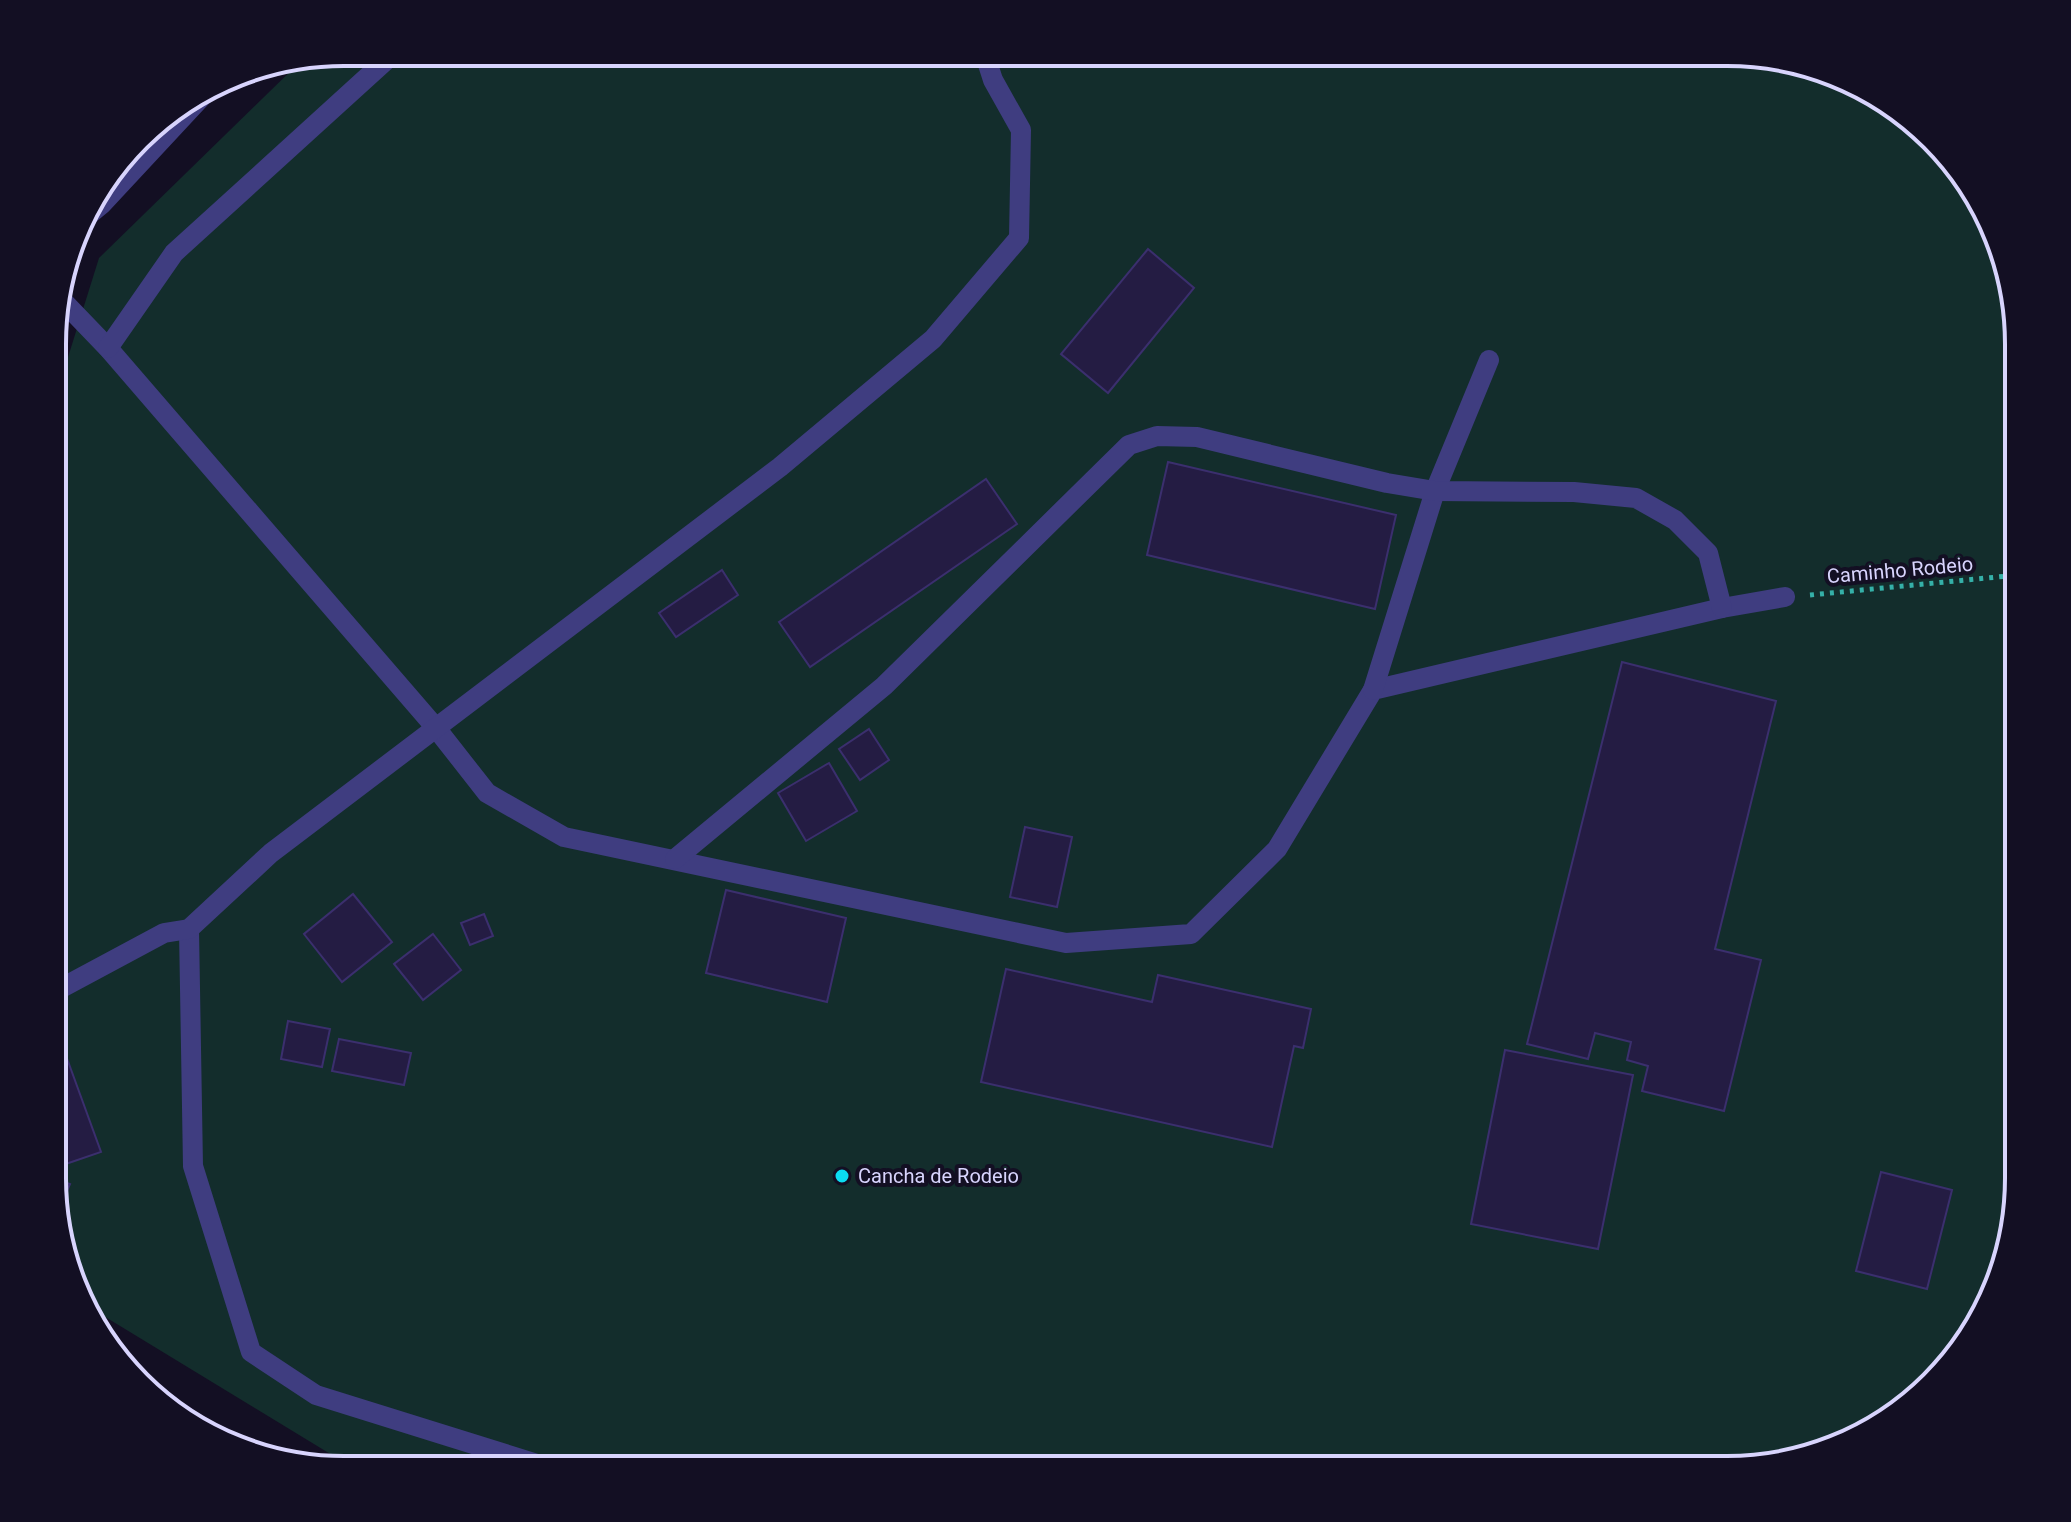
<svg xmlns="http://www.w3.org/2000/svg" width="2071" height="1522" font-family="Roboto,sans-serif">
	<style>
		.green { fill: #132d2c }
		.building { fill: #241c43; stroke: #3b2f6e; stroke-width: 2 }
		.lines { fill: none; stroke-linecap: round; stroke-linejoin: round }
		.path { stroke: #35b0a8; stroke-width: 5; stroke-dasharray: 4 6; stroke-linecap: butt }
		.lane { stroke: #3f3d80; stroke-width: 20 }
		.street { stroke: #3f3d80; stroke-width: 20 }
		.poi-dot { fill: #0bdcf1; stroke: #130f23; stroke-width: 3 }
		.labels { text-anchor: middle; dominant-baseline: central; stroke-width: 8; stroke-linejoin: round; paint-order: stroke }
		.street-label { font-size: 20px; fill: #d8d4fd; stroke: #130f23 }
		.poi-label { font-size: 20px; fill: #d8d4fd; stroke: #130f23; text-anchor: start }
		.rim { fill: none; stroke: #d8d4fd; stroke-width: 4 }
	</style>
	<rect width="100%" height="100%" fill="#130f23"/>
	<polygon class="green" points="344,52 1746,53 1838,74 1905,113 1989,214 2018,325 2018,1197 2003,1272 1958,1356 1856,1440 1727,1470 355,1469 84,1304 54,1216 54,402 99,258 302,60"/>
	<g class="building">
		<polygon points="1148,249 1194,288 1108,393 1061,354"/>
		<polygon points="1168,462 1396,515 1375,609 1147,555"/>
		<polygon points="986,479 1017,524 810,667 779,622"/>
		<polygon points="722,570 738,595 676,637 659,613"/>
		<polygon points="1622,662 1776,701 1715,949 1761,960 1724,1111 1642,1091 1648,1066 1627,1060 1631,1042 1595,1033 1588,1059 1527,1044"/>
		<polygon points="869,729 889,760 860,780 839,749"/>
		<polygon points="829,763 857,811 806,841 778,793"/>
		<polygon points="1025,827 1072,837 1057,907 1010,897"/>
		<polygon points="726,890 846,918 827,1002 706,973"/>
		<polygon points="353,894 392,942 342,982 304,934"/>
		<polygon points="484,914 493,936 470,945 461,923"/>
		<polygon points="433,934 461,970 423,1000 394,964"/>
		<polygon points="1006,969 1152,1002 1158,975 1311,1009 1303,1048 1294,1046 1272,1147 981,1082"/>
		<polygon points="288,1021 330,1029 322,1067 281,1059"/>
		<polygon points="339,1039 411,1053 404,1085 332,1071"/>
		<polygon points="1505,1050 1633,1075 1598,1249 1471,1224"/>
		<polygon points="65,1053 101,1152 54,1168 54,1057"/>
		<polygon points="1881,1172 1952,1190 1927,1289 1856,1271"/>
		<polygon points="54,1178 70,1184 55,1218 54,1216"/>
	</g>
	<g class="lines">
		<polyline class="path" points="1810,595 2018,575"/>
		<g class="lane">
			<polyline points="58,296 108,348 436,728 487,793 564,837 1066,943 1191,934 1277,849 1373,690 1722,608 1785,597"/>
			<polyline points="108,348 174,253 395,52"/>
			<polyline points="1373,690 1435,491 1489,360"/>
			<polyline points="675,859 884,686 1129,445 1157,436 1197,437 1387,483 1435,491 1574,492 1636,498 1675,520 1708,553 1722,608"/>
			<polyline points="189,929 193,1166 251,1352 316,1395 553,1469"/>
			<polyline points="54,992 164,933 189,929 271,853 780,467 933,339 1019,238 1021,130 993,80 984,52"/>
		</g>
		<polyline class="street" points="80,222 102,204 209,89"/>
	</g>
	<circle class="poi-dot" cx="842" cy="1176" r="8"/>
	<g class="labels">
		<g class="street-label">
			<text transform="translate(1900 570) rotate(-5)">Caminho Rodeio</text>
		</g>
		<g class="poi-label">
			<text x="858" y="1176">Cancha de Rodeio</text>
		</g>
	</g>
	<path d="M0 0H2071V1522H0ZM344 66H1727A278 278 0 0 1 2005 344V1178A278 278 0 0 1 1727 1456H344A278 278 0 0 1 66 1178V344A278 278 0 0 1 344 66Z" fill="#130f23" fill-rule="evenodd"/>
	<path class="rim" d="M344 66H1727A278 278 0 0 1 2005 344V1178A278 278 0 0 1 1727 1456H344A278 278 0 0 1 66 1178V344A278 278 0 0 1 344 66Z"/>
</svg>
